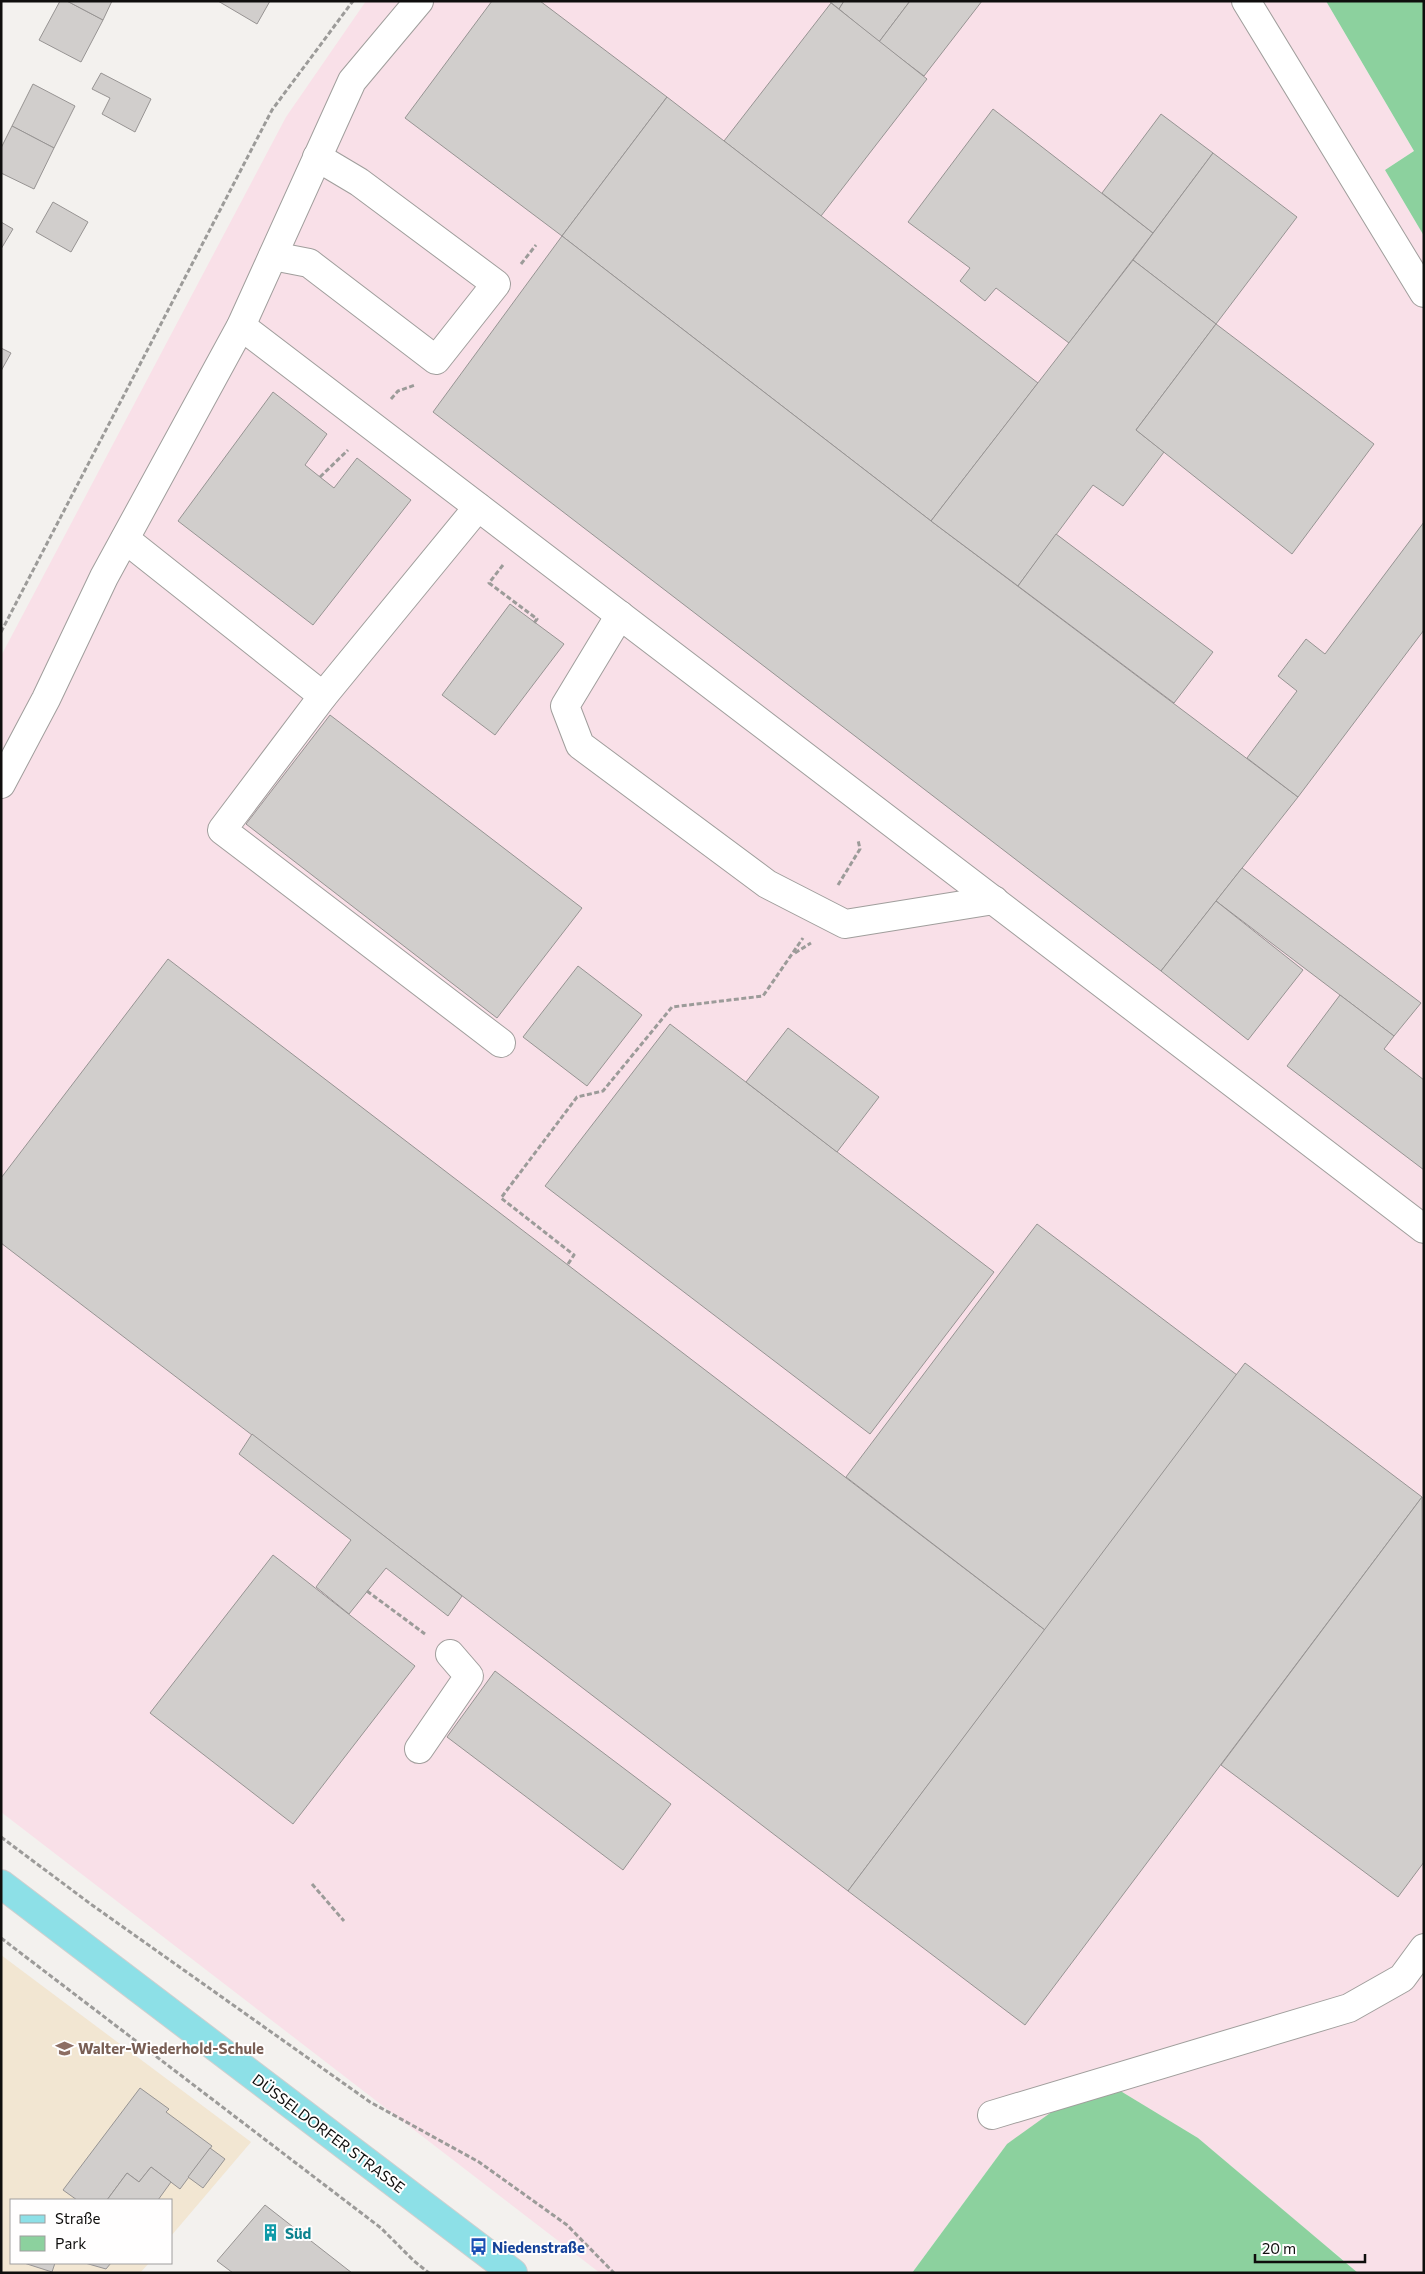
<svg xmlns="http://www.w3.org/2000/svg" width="1425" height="2274" font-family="Commissioner,sans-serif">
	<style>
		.industrial { fill: #f9e0e8 }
		.education { fill: #f2e6d2 }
		.green { fill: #8cd19e }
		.building { fill: #d1cecc; stroke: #979493 }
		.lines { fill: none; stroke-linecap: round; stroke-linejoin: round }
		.minor-casing { stroke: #a09e9c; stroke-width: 30 }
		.major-casing { stroke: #cfcfcf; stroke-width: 30 }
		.path { stroke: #9c9b99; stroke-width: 3; stroke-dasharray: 5 2.5; stroke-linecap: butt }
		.minor { stroke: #fff; stroke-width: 28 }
		.major { stroke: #8de0e7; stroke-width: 28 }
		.labels { text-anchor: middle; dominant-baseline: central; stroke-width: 4; stroke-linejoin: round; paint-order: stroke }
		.education-label { font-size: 15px; font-weight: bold; fill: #785e54; stroke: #fffefe; text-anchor: start }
		.street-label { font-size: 15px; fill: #0f0e0d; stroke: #fffefe }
		.culture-label { font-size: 15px; font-weight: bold; fill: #0d838f; stroke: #fffefe; text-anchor: start }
		.transit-label { font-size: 15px; font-weight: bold; fill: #164399; stroke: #fffefe; text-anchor: start }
	</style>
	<rect width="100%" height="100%" fill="#f3f1ee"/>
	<polygon class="industrial" points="366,1 1326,1 1414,151 1385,170 1424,236 1424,2273 1358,2273 1333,2251 1007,2144 912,2273 600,2273 1,1812 1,656 286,117"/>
	<polygon class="education" points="1,1955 251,2142 171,2236 171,2200 11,2200 11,2263 149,2263 140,2273 1,2273"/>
	<g class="green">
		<polygon points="1326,1 1424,1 1424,236 1385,170 1414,151"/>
		<polygon points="1099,2078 1198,2138 1358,2273 912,2273 1007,2144"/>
	</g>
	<g class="building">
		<polygon points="60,1 67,1 103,20 81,62 39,40"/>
		<polygon points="67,1 112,1 103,20"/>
		<polygon points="218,1 270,1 257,24"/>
		<polygon points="492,1 540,1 667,97 562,236 405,118"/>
		<polygon points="829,1 844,1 839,9"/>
		<polygon points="844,1 910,1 879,42 839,9"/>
		<polygon points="910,1 982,1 924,76 879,42"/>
		<polygon points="831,3 927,79 821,216 724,141"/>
		<polygon points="101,73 151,99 135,132 102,114 110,98 92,89"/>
		<polygon points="33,84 75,106 54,148 12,126"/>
		<polygon points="667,97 1038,383 931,521 562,236"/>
		<polygon points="993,109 1153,233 1069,343 996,288 985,301 960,281 970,268 908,222"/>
		<polygon points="1161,114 1213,153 1153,233 1102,193"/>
		<polygon points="12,126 54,148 34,189 1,173 1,148"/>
		<polygon points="1213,153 1297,217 1216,324 1133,260"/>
		<polygon points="53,202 88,222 71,252 36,232"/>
		<polygon points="1,222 13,229 1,249"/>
		<polygon points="562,236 931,521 1298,797 1161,971 433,412"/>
		<polygon points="1133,260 1216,324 1136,430 1164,452 1123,506 1093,485 1018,586 931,521"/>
		<polygon points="1216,324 1374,444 1292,554 1136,430"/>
		<polygon points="1,348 11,353 1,371"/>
		<polygon points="273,392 327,434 305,465 320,477 334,488 357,458 411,500 313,625 178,521"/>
		<polygon points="1424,522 1424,630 1298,797 1247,758 1297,691 1278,676 1306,639 1325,654"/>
		<polygon points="1056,534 1213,652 1174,703 1018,586"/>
		<polygon points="510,604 564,644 495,735 442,695"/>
		<polygon points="330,715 582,908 497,1018 246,824"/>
		<polygon points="1242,868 1421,1003 1394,1036 1216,901"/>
		<polygon points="1216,901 1303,970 1248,1040 1161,971"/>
		<polygon points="168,959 1045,1630 848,1891 1,1243 1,1178"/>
		<polygon points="578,966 642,1015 587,1086 523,1037"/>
		<polygon points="1340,995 1394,1036 1384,1049 1424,1080 1424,1170 1287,1066"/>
		<polygon points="670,1024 994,1272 870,1434 545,1186"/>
		<polygon points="788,1028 879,1097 837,1152 746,1082"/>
		<polygon points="1037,1224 1237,1375 1045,1630 846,1477"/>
		<polygon points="1245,1363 1422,1497 1025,2025 848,1891"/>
		<polygon points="252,1434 462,1596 448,1616 386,1568 349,1614 316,1587 351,1540 239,1454"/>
		<polygon points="1422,1497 1424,1862 1398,1897 1221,1765"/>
		<polygon points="273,1555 415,1666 293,1824 150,1713"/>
		<polygon points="495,1671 671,1804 623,1870 447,1737"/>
		<polygon points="140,2088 169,2109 166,2112 212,2146 180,2189 151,2167 139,2182 127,2173 107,2200 77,2200 63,2190"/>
		<polygon points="210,2148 225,2159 203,2188 188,2177"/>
		<polygon points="151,2167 171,2182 158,2200 107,2200 127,2173 139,2182"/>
		<polygon points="265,2205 352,2273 233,2273 217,2261"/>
		<polygon points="24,2263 55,2263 52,2272"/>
		<polygon points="85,2263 111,2263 106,2269"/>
	</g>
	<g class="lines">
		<defs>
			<g id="minor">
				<polyline points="1246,1 1424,293"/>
				<polyline points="273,256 309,263 436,360 496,284 359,182 317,157"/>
				<polyline points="241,326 1424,1229"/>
				<polyline points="478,507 323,696 222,830 501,1043"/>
				<polyline points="125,539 323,696"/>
				<polyline points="620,615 565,706 580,745 767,884 845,924 994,900"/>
				<polyline points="1,784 46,699 104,577 241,326 352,81 419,1"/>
				<polyline points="419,1749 469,1676 450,1654"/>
				<polyline points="992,2115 1349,2008 1402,1978 1424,1948"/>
			</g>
			<polyline id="major" points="1,1884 513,2273"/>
		</defs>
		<use href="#minor" class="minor-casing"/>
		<use href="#major" class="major-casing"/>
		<g class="path">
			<polyline points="521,264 536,245"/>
			<polyline points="391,399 398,391 415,385"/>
			<polyline points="320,477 348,450"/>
			<polyline points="503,565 489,583 537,619 534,623"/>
			<polyline points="1,632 272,110 353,1"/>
			<polyline points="838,885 860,849 858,840"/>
			<polyline points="795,953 811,943"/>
			<polyline points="568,1264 574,1255 501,1198 577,1097 603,1091 672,1007 763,996 803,938"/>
			<polyline points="367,1591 425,1634"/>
			<polyline points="1,1837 92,1905 370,2102 479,2162 567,2225 614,2273"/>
			<polyline points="312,1884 344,1921"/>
			<polyline points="1,1938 381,2228 414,2261 429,2273"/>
		</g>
		<use href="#minor" class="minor"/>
		<use href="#major" class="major"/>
	</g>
	<defs>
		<symbol id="school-bare" viewBox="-9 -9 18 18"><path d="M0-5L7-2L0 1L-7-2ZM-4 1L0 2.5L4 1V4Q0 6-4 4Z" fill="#8d6e63" stroke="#fffefe" stroke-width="2.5" paint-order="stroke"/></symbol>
		<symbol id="building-bare" viewBox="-9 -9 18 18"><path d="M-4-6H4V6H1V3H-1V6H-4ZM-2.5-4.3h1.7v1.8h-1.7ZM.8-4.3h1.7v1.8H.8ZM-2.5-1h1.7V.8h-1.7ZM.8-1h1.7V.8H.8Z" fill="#0f9aa8" stroke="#fffefe" stroke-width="2.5" paint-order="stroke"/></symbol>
		<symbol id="bus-bare" viewBox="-9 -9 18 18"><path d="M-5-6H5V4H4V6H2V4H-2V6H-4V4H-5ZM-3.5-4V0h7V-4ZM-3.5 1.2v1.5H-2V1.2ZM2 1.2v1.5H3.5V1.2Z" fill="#1a4fb4" stroke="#fffefe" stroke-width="2.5" paint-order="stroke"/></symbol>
	</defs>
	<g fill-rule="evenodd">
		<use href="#school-bare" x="52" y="2036" width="25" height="25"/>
		<use href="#building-bare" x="258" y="2220" width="25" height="25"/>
		<use href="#bus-bare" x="466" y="2234" width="25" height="25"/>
	</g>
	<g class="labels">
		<g class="education-label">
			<text x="78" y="2048">Walter-Wiederhold-Schule</text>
		</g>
		<g class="street-label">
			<text transform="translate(329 2133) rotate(37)">DÜSSELDORFER STRASSE</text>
		</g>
		<g class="culture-label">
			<text x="285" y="2233">Süd</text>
		</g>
		<g class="transit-label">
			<text x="492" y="2247">Niedenstraße</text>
		</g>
	</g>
	<rect width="1425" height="2274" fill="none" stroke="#0f0e0d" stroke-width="5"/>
	<rect x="10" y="2199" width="162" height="65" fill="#fffefe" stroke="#9f9e9e"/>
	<rect x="20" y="2215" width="25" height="8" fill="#8de0e7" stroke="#9f9e9e"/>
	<text x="55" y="2224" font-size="15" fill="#0f0e0d">Straße</text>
	<rect x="20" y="2236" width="25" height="15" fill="#8cd19e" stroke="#9f9e9e"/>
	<text x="55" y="2249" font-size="15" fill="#0f0e0d">Park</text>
	<path d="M1255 2254v8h110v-8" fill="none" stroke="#0f0e0d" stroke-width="2.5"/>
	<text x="1262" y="2254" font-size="15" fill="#0f0e0d" stroke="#fffefe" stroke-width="4" paint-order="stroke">20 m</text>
</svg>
